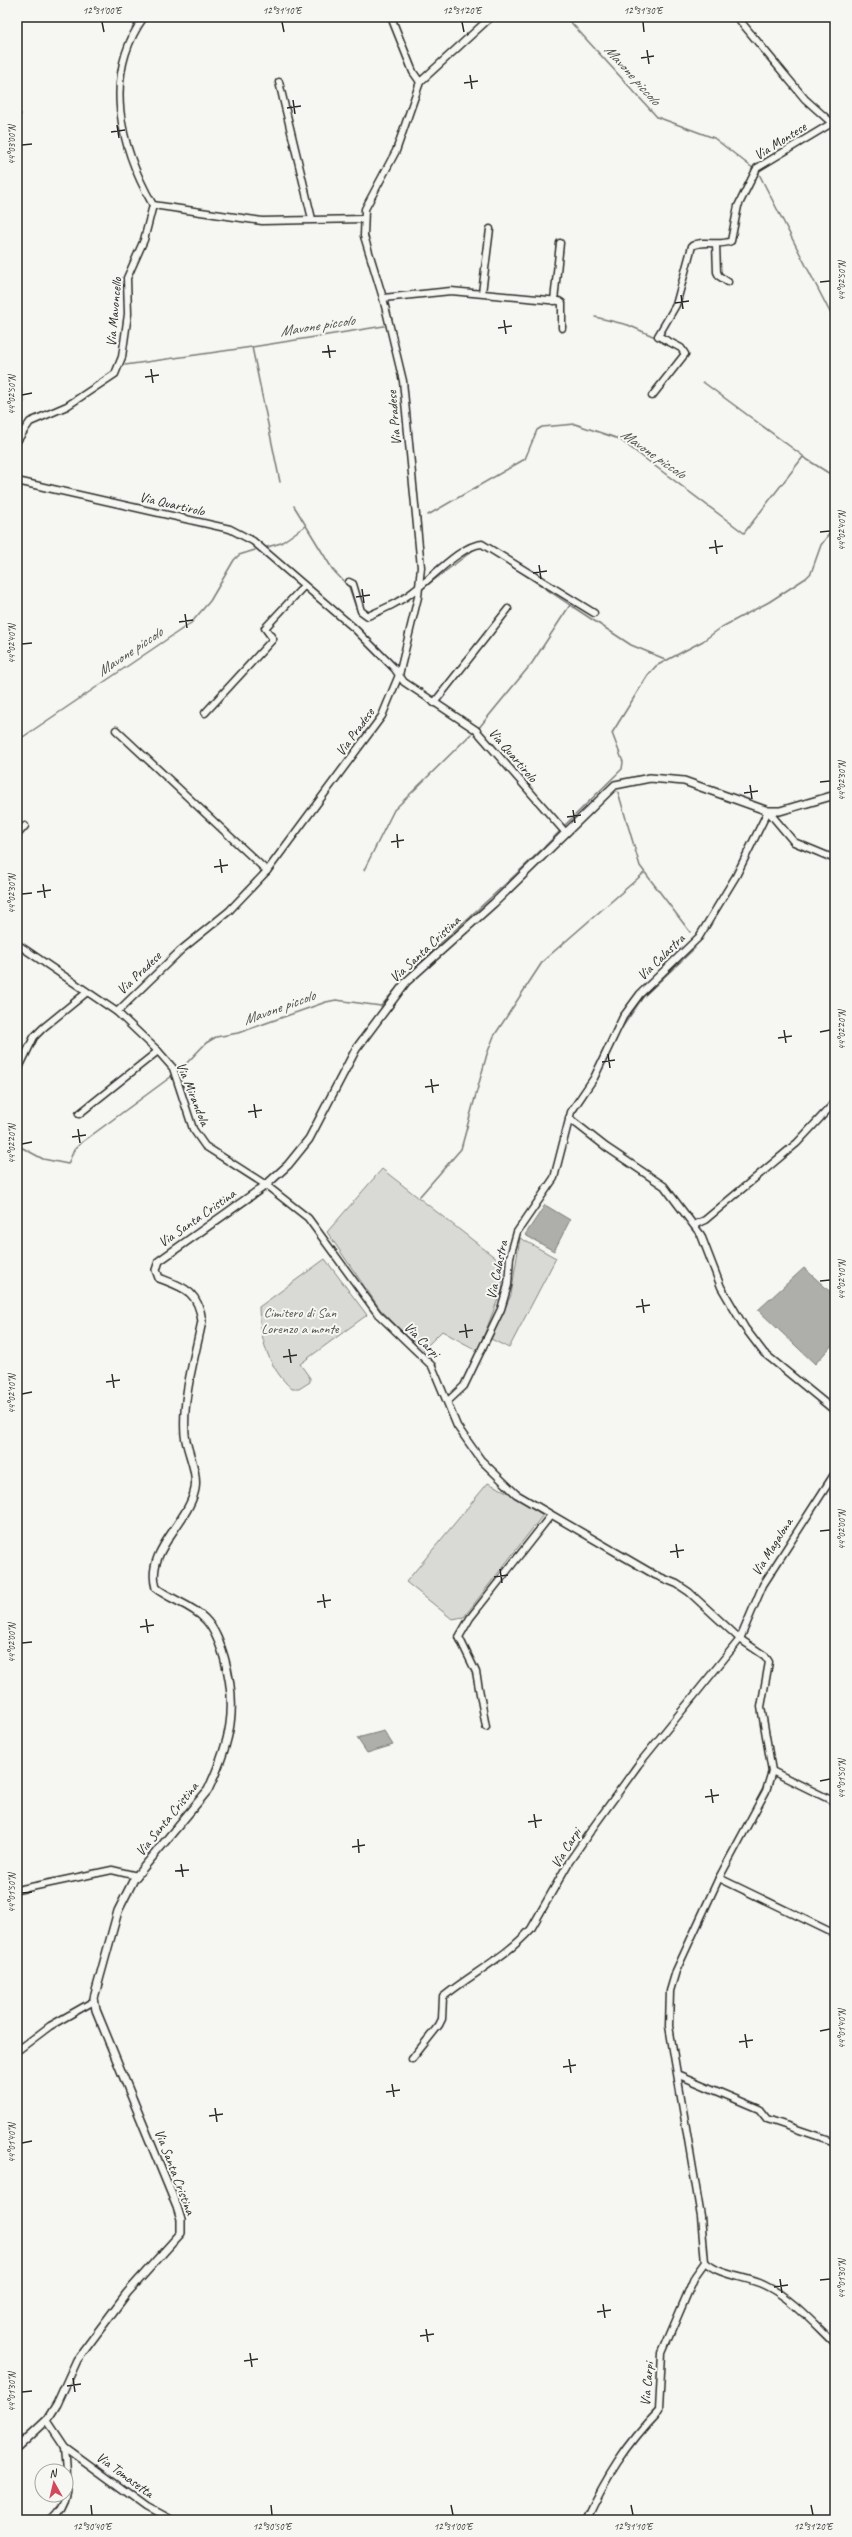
<svg xmlns="http://www.w3.org/2000/svg" width="852" height="2537" font-family="Caveat,sans-serif">
	<style>
		.built { fill: #e7e7e3 }
		.green { fill: #d9d9d5; stroke: #828280 }
		.water { fill: #aeaeab; stroke: #7a7a78 }
		.lines { fill: none; stroke-linecap: round; stroke-linejoin: round }
		.stream { stroke: #7a7a78; stroke-width: 1.5 }
		.minor-casing { stroke: #2b2b2b; stroke-width: 9 }
		.tertiary-casing { stroke: #2b2b2b; stroke-width: 10 }
		.minor { stroke: #f6f6f2; stroke-width: 6 }
		.tertiary { stroke: #f6f6f2; stroke-width: 7 }
		.ticks { fill: none; stroke: #2b2b2b; stroke-width: 1.5 }
		.labels { text-anchor: middle; dominant-baseline: central; stroke-width: 4; stroke-linejoin: round; paint-order: stroke }
		.street-label { font-size: 14px; fill: #2b2b2b; stroke: #f6f6f2 }
		.park-label { font-size: 14px; fill: #565656; stroke: #f6f6f2 }
		.water-label { font-size: 15px; font-style: italic; fill: #525251; stroke: #f6f6f2 }
		.neatline { fill: none; stroke: #2b2b2b; stroke-width: 1.5 }
		.ticks-label { font-size: 10px; text-anchor: middle; fill: #2b2b2b }
	</style>
	<rect width="100%" height="100%" fill="#f6f6f2"/>
	<filter id="ink" filterUnits="userSpaceOnUse"><feTurbulence type="fractalNoise" baseFrequency=".025" numOctaves="2"/><feDisplacementMap in="SourceGraphic" scale="8" xChannelSelector="R" yChannelSelector="G"/><feConvolveMatrix kernelMatrix="1 2 1 2 8 2 1 2 1" color-interpolation-filters="sRGB"/></filter>
	<g filter="url(#ink)">
		<polygon class="built" points="17,373 27,402 17,406"/>
		<g class="green">
			<polygon points="382,1169 502,1263 503,1286 478,1351 442,1331 422,1351 380,1309 327,1232"/>
			<polygon points="520,1238 556,1258 509,1348 491,1339 511,1295"/>
			<path d="M325 1259 367 1315 300 1364 310 1378V1382L299 1389H292C268 1367 260 1339 259 1307Z"/>
			<polygon points="488,1483 507,1492 543,1515 464,1617 452,1619 406,1582"/>
		</g>
		<g class="water">
			<polygon points="545,1205 570,1220 554,1251 525,1235"/>
			<polygon points="804,1268 835,1296 835,1342 815,1364 758,1310"/>
			<polygon points="384,1731 393,1745 367,1753 357,1738"/>
		</g>
		<g class="lines">
			<g class="stream">
				<polyline points="566,17 657,117 714,138 754,169"/>
				<polyline points="17,121 21,114"/>
				<polyline points="758,172 835,322"/>
				<polyline points="595,317 628,325 655,337"/>
				<polyline points="252,347 384,326"/>
				<polyline points="125,365 252,347 280,482"/>
				<polyline points="703,382 803,456"/>
				<polyline points="294,506 333,570 349,587 358,613 367,618"/>
				<polyline points="428,515 525,459 537,430 542,427 575,424 619,439 744,533 803,457 835,477"/>
				<polyline points="264,548 281,543 305,526"/>
				<polyline points="495,555 570,605"/>
				<polyline points="426,586 476,548"/>
				<polyline points="387,610 397,606"/>
				<polyline points="478,729 532,663 570,605 631,645 665,659"/>
				<polyline points="17,741 191,623 210,601 234,560 239,555 255,550"/>
				<polyline points="618,792 640,866 690,932"/>
				<polyline points="564,826 622,769 623,762 612,733 648,675 656,666 703,641 722,627 769,602 806,578 811,573 821,545 835,526"/>
				<polyline points="364,870 394,810 471,734"/>
				<path d="M411 971C460 924 512 881 559 832"/>
				<polyline points="619,1032 643,997 695,948"/>
				<polyline points="181,1069 206,1043 216,1037 238,1033 326,1002 336,1000 381,1006 400,984"/>
				<polyline points="575,1113 586,1096"/>
				<polyline points="17,1145 43,1159 68,1164 74,1150 81,1143 172,1076"/>
				<polyline points="420,1196 461,1149 487,1054 494,1036 543,961 644,873"/>
				<path d="M544 1198C559 1177 563 1157 569 1132"/>
			</g>
			<defs>
				<g id="minor">
					<polyline points="391,17 413,72 420,82"/>
					<polyline points="737,17 805,99 834,125"/>
					<polyline points="279,82 312,219"/>
					<polyline points="153,205 262,221 364,219"/>
					<polyline points="716,244 717,272 719,276 728,282"/>
					<polyline points="482,293 490,229"/>
					<polyline points="383,298 451,291 559,301 562,303 562,328"/>
					<polyline points="554,301 560,243"/>
					<path d="M652 396 685 354 681 348 658 336 676 305 692 246C704 239 718 247 731 241L738 206 757 168 832 123"/>
					<path d="M17 441 30 422 67 406 115 374 122 357 128 314 127 278 144 240 153 205C120 147 102 76 144 17"/>
					<polyline points="17,481 230,529 253,541 354,628 394,668 404,682 476,730 566,833"/>
					<path d="M349 582 353 584 361 611 368 616C384 609 400 602 414 591 431 579 461 545 482 544L594 613"/>
					<polyline points="434,703 508,609"/>
					<polyline points="205,713 273,639 265,628 304,586"/>
					<polyline points="116,730 267,871"/>
					<polyline points="768,811 794,842 835,859"/>
					<polyline points="17,835 25,826"/>
					<path d="M17 944 117 1012 158 1051 173 1068 193 1129 205 1146 266 1185 308 1218 378 1314 432 1366 457 1426 481 1460 516 1494 655 1575 677 1584 689 1592 740 1639 765 1656 769 1662 761 1707 772 1771 766 1791 719 1878 676 1971 670 1991 669 2026 701 2217 705 2262 695 2276 662 2353 659 2411C626 2445 606 2477 586 2520"/>
					<polyline points="117,1012 181,950 229,911 267,871 382,716 399,675 418,597 421,567 403,381 383,298 364,236 365,209 396,151 420,82 491,17"/>
					<polyline points="17,1072 34,1037 43,1028 86,993"/>
					<polyline points="79,1114 158,1051"/>
					<polyline points="569,1118 606,1147 664,1186 701,1235 721,1287 745,1328 764,1353 835,1411"/>
					<polyline points="694,1225 705,1220 797,1143 835,1102"/>
					<polyline points="448,1401 464,1386 501,1309 508,1285 510,1257 517,1232 554,1178 571,1112 594,1078 623,1017 640,994 699,937 736,876 768,811"/>
					<polyline points="486,1727 476,1672 459,1637 470,1618 551,1515"/>
					<polyline points="772,1771 835,1802"/>
					<polyline points="719,1878 835,1934"/>
					<polyline points="17,1890 112,1870 137,1876"/>
					<polyline points="17,2051 50,2026 94,2001"/>
					<path d="M412 2059 439 2025 442 2019 443 1997C471 1974 506 1957 531 1929L569 1862 594 1826 638 1765 740 1639 763 1585 835 1473"/>
					<polyline points="679,2075 759,2109 767,2119 835,2142"/>
					<path d="M705 2262C720 2276 745 2276 764 2285 792 2298 813 2323 835 2344"/>
					<polyline points="47,2420 65,2447 147,2507 171,2520"/>
					<path d="M49 2520C73 2500 67 2475 65 2447"/>
				</g>
				<path id="tertiary" d="M17 2448 47 2420 57 2404 77 2360 127 2293 181 2233V2220L177 2207 96 2010 94 1998 118 1911 134 1879 208 1790C230 1743 239 1708 224 1657 220 1644 215 1629 205 1619 192 1605 171 1600 156 1588 145 1550 188 1524 195 1489 198 1471 187 1452 185 1435 182 1397 195 1357 202 1321 198 1291 185 1288 159 1278L156 1270 159 1261 266 1185 288 1165 309 1139 356 1049 406 982 494 903 615 785 650 778 684 781 768 811H780L835 795"/>
			</defs>
			<use href="#minor" class="minor-casing"/>
			<use href="#tertiary" class="tertiary-casing"/>
			<use href="#minor" class="minor"/>
			<use href="#tertiary" class="tertiary"/>
		</g>
	</g>
	<path class="ticks" d="M102 22 104 32M282 22 284 32M462 22 464 32M643 22 644 32M647 50 649 64M641 58 654 56M470 75 472 89M464 83 478 81M293 100 295 114M287 108 301 106M117 125 119 138M111 132 125 130M22 145 32 144M820 282 830 281M681 295 683 309M675 303 689 301M504 320 506 334M498 328 512 326M328 345 330 358M322 352 336 351M151 369 153 383M145 377 159 375M22 395 32 393M820 532 830 531M715 540 717 554M709 548 723 546M539 565 541 579M533 573 547 571M362 589 364 603M356 597 370 595M185 614 187 628M179 622 193 620M22 644 32 643M820 782 830 781M750 785 752 799M744 793 758 791M573 810 575 823M567 817 581 815M397 834 398 848M391 842 404 840M220 859 222 873M214 867 228 865M43 884 45 898M37 892 51 890M22 894 32 893M784 1030 786 1043M820 1032 830 1030M778 1038 792 1036M608 1054 610 1068M602 1062 615 1060M431 1079 433 1093M425 1087 439 1085M254 1104 256 1118M248 1112 262 1110M78 1129 80 1143M72 1137 86 1135M22 1144 32 1142M820 1281 830 1280M642 1299 644 1313M636 1307 650 1305M465 1324 467 1338M459 1332 473 1330M289 1349 291 1363M283 1357 297 1355M112 1374 114 1388M106 1382 120 1380M22 1394 32 1392M820 1531 830 1530M676 1544 678 1558M670 1552 684 1550M500 1569 502 1583M494 1577 508 1575M323 1594 325 1608M317 1602 331 1600M146 1619 148 1633M140 1627 154 1625M22 1643 32 1642M820 1781 830 1779M711 1789 713 1803M705 1797 719 1795M534 1814 536 1828M528 1822 542 1820M358 1839 359 1853M352 1847 365 1845M181 1864 183 1877M175 1871 189 1870M22 1893 32 1892M820 2031 830 2029M745 2034 747 2048M739 2042 753 2040M569 2059 571 2073M563 2067 576 2065M392 2084 394 2097M386 2092 400 2090M215 2108 217 2122M209 2116 223 2114M22 2143 32 2141M780 2279 782 2293M820 2280 830 2279M774 2287 788 2285M603 2304 605 2318M597 2312 611 2310M426 2329 428 2342M420 2336 434 2334M250 2353 252 2367M244 2361 258 2359M73 2378 75 2392M67 2386 81 2384M22 2392 32 2391M91 2505 92 2515M271 2505 272 2515M451 2505 453 2515M631 2505 633 2515M811 2505 813 2515"/>
	<g class="labels">
		<g class="street-label">
			<text transform="translate(780 141) rotate(-32)">Via Montese</text>
			<text transform="translate(114 312) rotate(-85)">Via Mavoncello</text>
			<text transform="translate(394 418) rotate(-95)">Via Pradese</text>
			<text transform="translate(172 504) rotate(13)">Via Quartirolo</text>
			<text transform="translate(355 732) rotate(-54)">Via Pradese</text>
			<text transform="translate(513 755) rotate(49)">Via Quartirolo</text>
			<text transform="translate(425 949) rotate(-43)">Via Santa Cristina</text>
			<text transform="translate(661 957) rotate(-44)">Via Calastra</text>
			<text transform="translate(139 973) rotate(-44)">Via Pradese</text>
			<text transform="translate(193 1094) rotate(68)">Via Mirandola</text>
			<text transform="translate(197 1218) rotate(-35)">Via Santa Cristina</text>
			<text transform="translate(497 1270) rotate(-78)">Via Calastra</text>
			<text transform="translate(422 1340) rotate(45)">Via Carpi</text>
			<text transform="translate(772 1547) rotate(-58)">Via Magalona</text>
			<text transform="translate(167 1819) rotate(-51)">Via Santa Cristina</text>
			<text transform="translate(566 1848) rotate(-58)">Via Carpi</text>
			<text transform="translate(175 2172) rotate(69)">Via Santa Cristina</text>
			<text transform="translate(647 2384) rotate(-85)">Via Carpi</text>
			<text transform="translate(125 2475) rotate(36)">Via Tomasetta</text>
		</g>
		<g class="park-label">
			<text x="300" y="1312">Cimitero di San<tspan x="300" dy="16">Lorenzo a monte</tspan></text>
		</g>
		<g class="water-label">
			<text transform="translate(632 75) rotate(48)">Mavone piccolo</text>
			<text transform="translate(317 326) rotate(-9)">Mavone piccolo</text>
			<text transform="translate(653 454) rotate(35)">Mavone piccolo</text>
			<text transform="translate(130 652) rotate(-34)">Mavone piccolo</text>
			<text transform="translate(279 1008) rotate(-20)">Mavone piccolo</text>
		</g>
	</g>
	<rect width="852" height="2537" fill="none" stroke="#f6f6f2" stroke-width="44"/>
	<g transform="translate(54 2483) rotate(352)"><circle r="19" fill="#f6f6f2" stroke="#a5a5a2"/>
	<path d="M0-3L7 15L0 10L-7 15Z" fill="#d1495b"/>
	<text y="-6" font-size="11" font-weight="bold" text-anchor="middle" fill="#2b2b2b">N</text>
	</g>
	<rect x="22" y="22" width="808" height="2493" class="neatline"/>
	<g class="ticks-label">
		<text x="102" y="14">12°31'00"E</text>
		<text x="282" y="14">12°31'10"E</text>
		<text x="462" y="14">12°31'20"E</text>
		<text x="643" y="14">12°31'30"E</text>
		<text transform="translate(11 145) rotate(-90)" y="4">44°03'00"N</text>
		<text transform="translate(841 281) rotate(-90)" y="4">44°02'50"N</text>
		<text transform="translate(11 395) rotate(-90)" y="4">44°02'50"N</text>
		<text transform="translate(841 531) rotate(-90)" y="4">44°02'40"N</text>
		<text transform="translate(11 644) rotate(-90)" y="4">44°02'40"N</text>
		<text transform="translate(841 781) rotate(-90)" y="4">44°02'30"N</text>
		<text transform="translate(11 894) rotate(-90)" y="4">44°02'30"N</text>
		<text transform="translate(841 1030) rotate(-90)" y="4">44°02'20"N</text>
		<text transform="translate(11 1144) rotate(-90)" y="4">44°02'20"N</text>
		<text transform="translate(841 1280) rotate(-90)" y="4">44°02'10"N</text>
		<text transform="translate(11 1394) rotate(-90)" y="4">44°02'10"N</text>
		<text transform="translate(841 1530) rotate(-90)" y="4">44°02'00"N</text>
		<text transform="translate(11 1643) rotate(-90)" y="4">44°02'00"N</text>
		<text transform="translate(841 1779) rotate(-90)" y="4">44°01'50"N</text>
		<text transform="translate(11 1893) rotate(-90)" y="4">44°01'50"N</text>
		<text transform="translate(841 2029) rotate(-90)" y="4">44°01'40"N</text>
		<text transform="translate(11 2143) rotate(-90)" y="4">44°01'40"N</text>
		<text transform="translate(841 2279) rotate(-90)" y="4">44°01'30"N</text>
		<text transform="translate(11 2392) rotate(-90)" y="4">44°01'30"N</text>
		<text x="92" y="2530">12°30'40"E</text>
		<text x="272" y="2530">12°30'50"E</text>
		<text x="453" y="2530">12°31'00"E</text>
		<text x="633" y="2530">12°31'10"E</text>
		<text x="813" y="2530">12°31'20"E</text>
	</g>
</svg>
